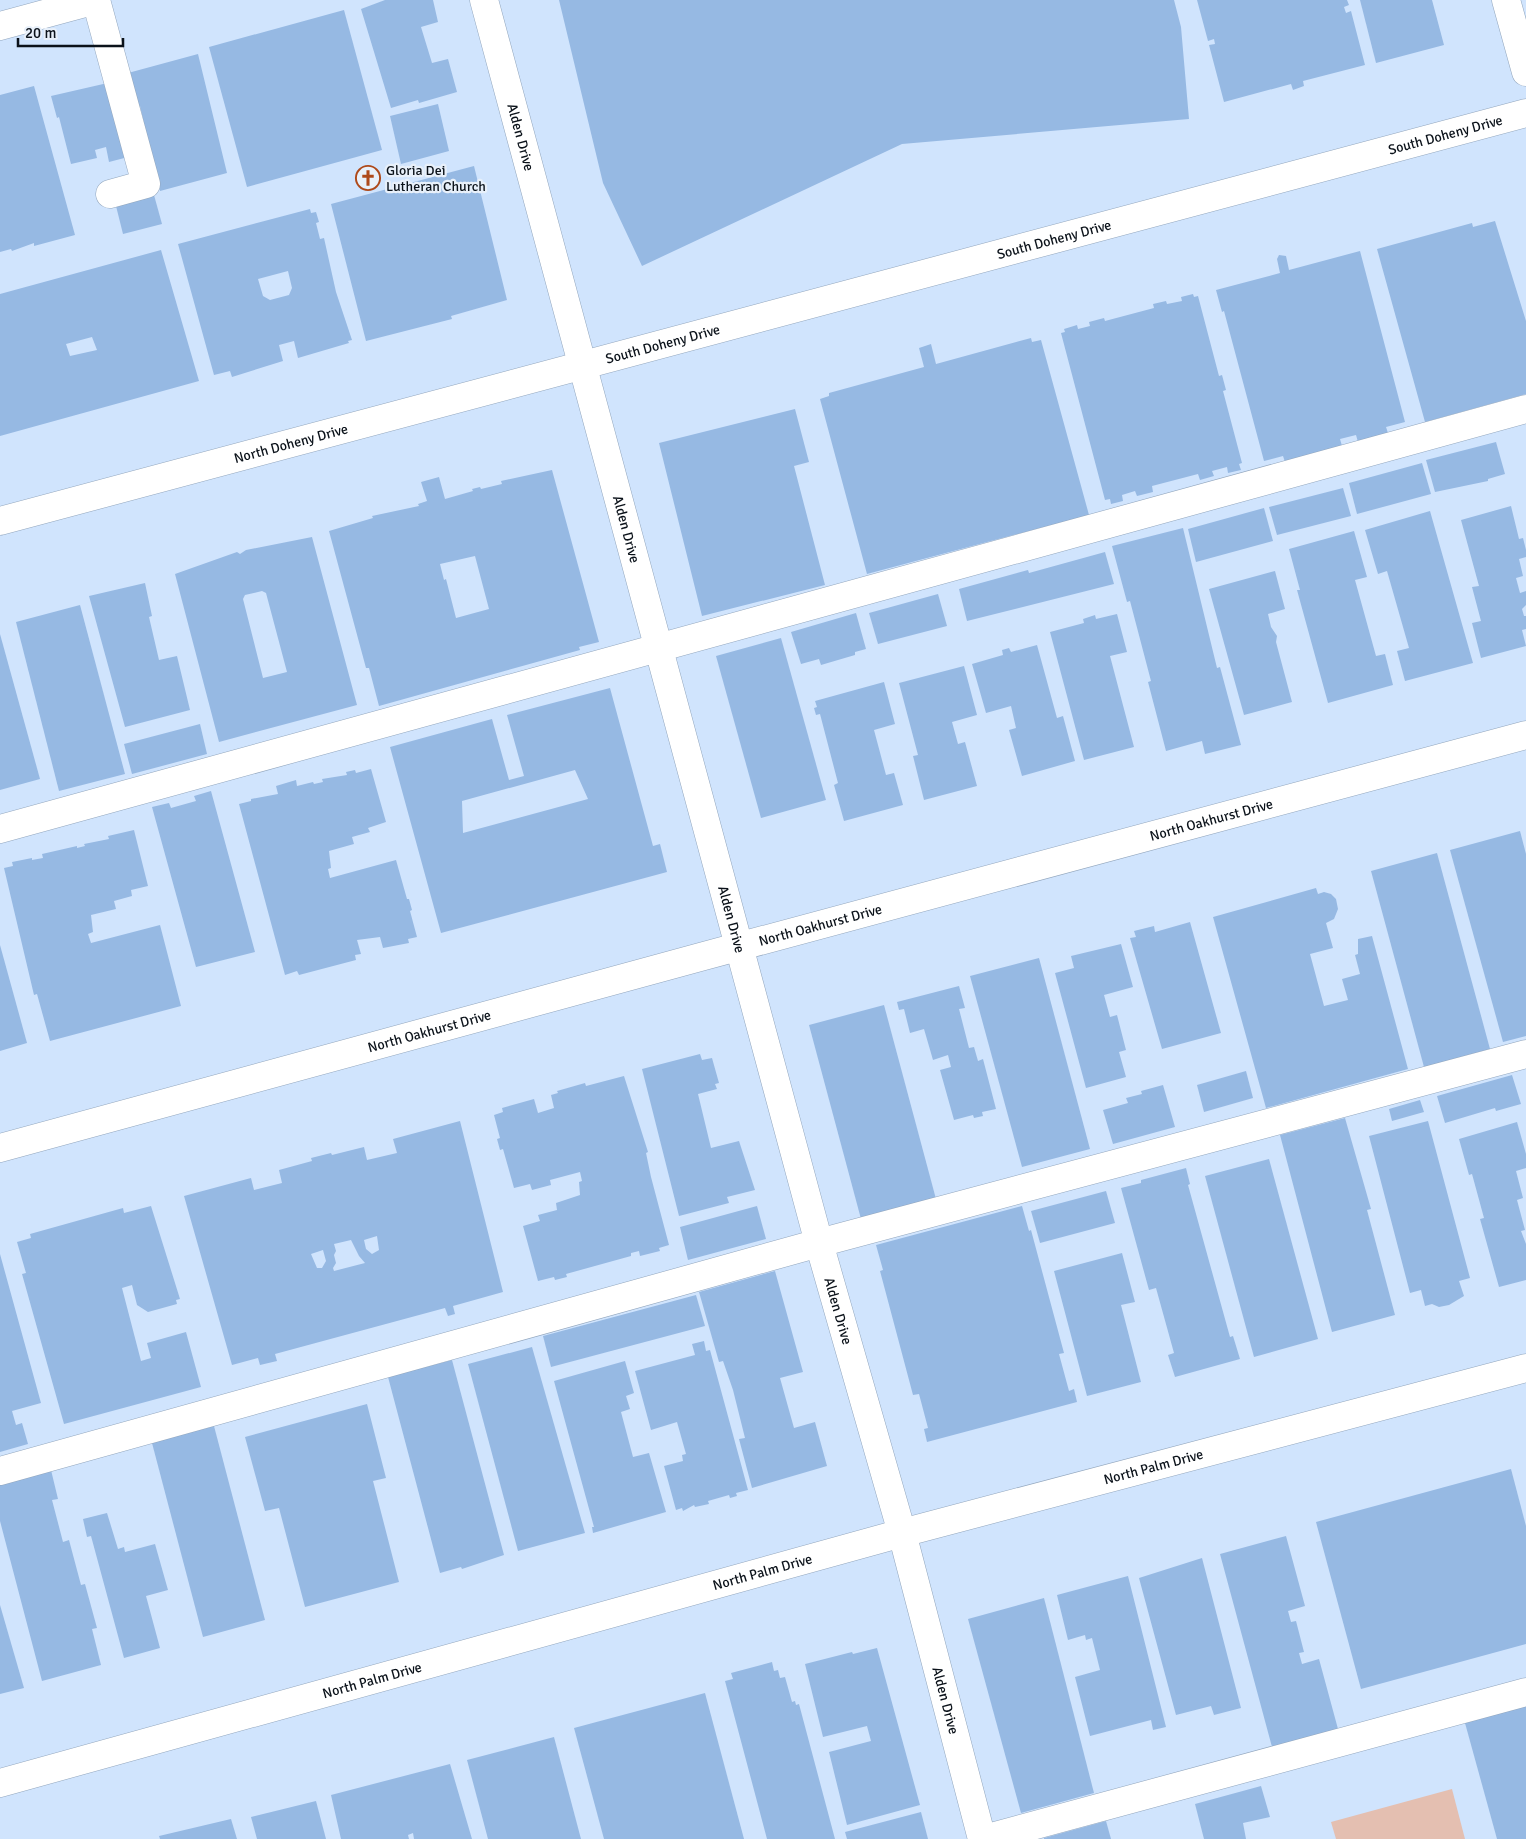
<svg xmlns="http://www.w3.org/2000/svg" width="1526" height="1839" font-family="Signika,sans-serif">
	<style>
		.green { fill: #e4bfb1 }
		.building { fill: #96b9e3; fill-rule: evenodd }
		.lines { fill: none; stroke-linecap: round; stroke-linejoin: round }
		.minor-casing { stroke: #92a6bd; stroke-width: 29 }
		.minor { stroke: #fff; stroke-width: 28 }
		.labels { text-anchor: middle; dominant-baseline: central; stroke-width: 4.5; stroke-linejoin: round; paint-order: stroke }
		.street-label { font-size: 14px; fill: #0b121a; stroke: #e8f0fa }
		.poi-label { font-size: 14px; fill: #0b121a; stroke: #e8f0fa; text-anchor: start }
	</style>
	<rect width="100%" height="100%" fill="#d0e4fd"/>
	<polygon class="green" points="1452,1789 1465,1839 1336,1839 1331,1822"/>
	<g class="building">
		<polygon points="385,0 433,0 438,22 421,27 432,63 448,59 457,92 419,103 418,100 391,108 361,9"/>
		<polygon points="559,0 1174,0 1181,27 1189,119 902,144 642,266 603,183"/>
		<polygon points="1197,0 1347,0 1349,5 1344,7 1346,13 1351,11 1365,65 1303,81 1304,86 1293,90 1291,84 1224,102 1209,45 1215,44 1214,39 1208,41"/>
		<polygon points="1360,0 1432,0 1444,45 1376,63"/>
		<polygon points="344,10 382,150 247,187 209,47"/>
		<polygon points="198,54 227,173 160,191 140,106 137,107 128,73"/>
		<polygon points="112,82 132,156 109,162 106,147 95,150 97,158 71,164 59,117 57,118 51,96"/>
		<polygon points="34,86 75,235 34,246 34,243 12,251 11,249 0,252 0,95"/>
		<polygon points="438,104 449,151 401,164 390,116"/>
		<polygon points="474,166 507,300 451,316 452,319 366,341 331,204"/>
		<polygon points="154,195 162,224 123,234 116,206"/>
		<path d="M310 209 311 213 316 212 319 222 316 223 320 239 324 238 336 292 352 340 348 341 349 343 298 358 294 341 279 345 283 361 232 377 230 371 214 375 178 244ZM288 271 292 288 289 295 270 300 263 296 258 279Z"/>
		<polygon points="1495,221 1526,321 1526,394 1425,422 1377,249 1472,223 1473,227"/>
		<path d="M161 250 199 381 0 436V294ZM92 337 97 350 70 356 66 344Z"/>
		<polygon points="1360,251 1405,422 1386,427 1388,433 1358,442 1356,435 1340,439 1342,446 1285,462 1283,456 1264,461 1224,311 1222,312 1216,290 1280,273 1277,259 1279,255 1286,256 1289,270"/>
		<polygon points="1193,294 1194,297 1198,296 1219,376 1222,375 1226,390 1223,391 1242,463 1239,464 1241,470 1228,473 1227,467 1212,471 1214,476 1200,480 1198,474 1152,486 1153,492 1137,496 1135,491 1122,495 1123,501 1111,504 1110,499 1105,500 1061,333 1065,332 1064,329 1077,325 1078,329 1090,326 1089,322 1104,318 1105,321 1154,308 1153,304 1166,301 1167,304 1182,301 1181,297"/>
		<polygon points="1031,338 1032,342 1041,340 1089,515 867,574 820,399 829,396 829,393 924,367 919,348 931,344 936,364"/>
		<polygon points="795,409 809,462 794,466 825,585 702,616 659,443"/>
		<polygon points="1496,442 1505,474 1488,479 1488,481 1435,492 1426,460"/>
		<polygon points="1422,463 1431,494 1357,514 1349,483"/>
		<path d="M552 470 599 642 579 647 580 650 379 706 369 668H366L329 531 373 518 372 516 419 506 418 504 427 501 421 482 439 477 445 499 473 491 472 489 480 487 481 489 502 484 501 481ZM475 556 489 609 456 618 446 579 444 580 440 564Z"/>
		<polygon points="1343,488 1351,516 1277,535 1269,507"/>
		<polygon points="1511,506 1519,539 1523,538 1526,550 1526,557 1519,559 1523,576 1516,578 1520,593 1526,591 1526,605 1522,609 1524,616 1526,616 1526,629 1522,630 1526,646 1481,658 1472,623 1481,621 1472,587 1479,586 1461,520"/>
		<polygon points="1264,508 1273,541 1196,562 1188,529"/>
		<polygon points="1430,511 1473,663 1405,681 1397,651 1409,648 1387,571 1378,574 1365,530"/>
		<polygon points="1183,528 1217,668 1220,667 1241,745 1205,754 1202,741 1166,751 1148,682 1151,681 1130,601 1127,602 1112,546"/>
		<polygon points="1354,531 1367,577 1355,580 1376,656 1385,654 1393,685 1328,703 1297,590 1300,590 1289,549"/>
		<path d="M312 537 357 705 219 742 175 574 237 552 240 554 246 550ZM262 591 266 593 287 672 263 678 243 599 245 595Z"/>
		<polygon points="1105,552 1114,584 967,621 959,589 1028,570 1029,573"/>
		<polygon points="1275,571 1285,609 1268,614 1271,627 1277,636 1276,642 1292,702 1244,715 1209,589"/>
		<polygon points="145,583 152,616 149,617 159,660 177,656 190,710 125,727 89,596"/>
		<polygon points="938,594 947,626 878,644 869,613"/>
		<polygon points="80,605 125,774 59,791 16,622"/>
		<polygon points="856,613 866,649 855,652 855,655 821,665 819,659 801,664 791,632"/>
		<polygon points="1117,614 1127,652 1110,656 1134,747 1084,760 1050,632 1084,623 1083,619 1095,615 1096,619"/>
		<polygon points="0,634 40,779 0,790"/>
		<polygon points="781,638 826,800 761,818 716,656"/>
		<polygon points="1037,645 1057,718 1063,716 1075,761 1022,776 1009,730 1016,728 1011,706 986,713 972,664 1003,655 1002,650 1009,648 1011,652"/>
		<polygon points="964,666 977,715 952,722 958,744 965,742 977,786 924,800 913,756 918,755 899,683"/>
		<polygon points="884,682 895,724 874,730 886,775 894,773 903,805 844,821 834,785 838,783 820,714 816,715 814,708 817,707 815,701"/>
		<path d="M610 688 653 846 660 844 667 872 441 933 390 747 492 719 509 780 524 776 507 715ZM575 770 588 799 463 833 462 801Z"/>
		<polygon points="200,724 207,754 132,774 124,744"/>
		<polygon points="371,769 386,822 368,828 370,832 352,837 354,844 329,851 331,868 328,869 330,878 396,860 407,899 409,899 412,910 410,911 417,937 408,939 409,943 383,948 380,937 357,940 361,954 355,955 356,960 299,975 297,971 285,975 239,804 251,801 251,799 278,794 276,786 296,780 297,786 313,782 314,784 323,782 322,779 347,775 346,772 355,770 356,773"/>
		<polygon points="211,791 255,952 196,967 152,807 169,803 171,808 196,801 194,796"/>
		<polygon points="134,830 148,886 131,890 132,896 114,901 116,909 91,915 93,932 88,934 91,943 160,925 181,1006 50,1041 37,994 34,995 4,868 13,866 12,862 32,858 32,860 43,858 42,854 77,846 77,848 85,846 84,844 109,839 108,836"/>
		<polygon points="1520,831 1526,854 1526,1036 1503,1042 1450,850"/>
		<polygon points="1437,853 1490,1049 1424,1067 1371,871"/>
		<polygon points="1316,888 1318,894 1324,892 1331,894 1336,899 1338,909 1334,919 1326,923 1333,948 1310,954 1324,1006 1348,1000 1342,979 1360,974 1355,955 1358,954 1358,939 1372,936 1408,1069 1266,1108 1213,917"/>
		<polygon points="1190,922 1221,1033 1162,1049 1130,938 1136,937 1134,931 1154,926 1155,932"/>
		<polygon points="1121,944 1133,987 1104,995 1110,1017 1117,1015 1126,1050 1119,1052 1126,1077 1086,1088 1055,973 1074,968 1071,956"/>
		<polygon points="0,945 27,1043 0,1051"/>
		<polygon points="1039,958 1090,1149 1022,1167 970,976"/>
		<polygon points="959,986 965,1008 959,1009 969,1048 974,1047 978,1061 983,1059 996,1109 982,1112 983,1116 974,1118 973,1115 954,1120 940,1070 951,1067 948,1055 933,1060 924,1029 910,1033 904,1009 899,1010 897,1002"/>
		<polygon points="884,1005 936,1199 861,1219 809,1025"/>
		<polygon points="700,1054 702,1060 712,1058 719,1083 715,1084 717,1089 698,1094 711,1148 739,1141 755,1190 727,1197 729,1203 679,1216 642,1069"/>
		<polygon points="1246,1071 1253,1098 1204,1112 1197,1085"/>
		<polygon points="1512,1075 1521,1104 1496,1111 1495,1108 1445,1123 1437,1096"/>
		<polygon points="624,1076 648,1152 646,1153 651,1177 669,1245 659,1248 660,1251 640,1256 639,1251 631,1253 631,1256 566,1274 567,1277 555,1280 554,1277 538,1281 523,1226 540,1221 538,1215 557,1210 556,1203 580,1195 579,1182 582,1181 580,1172 550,1180 551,1185 532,1190 530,1184 514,1188 503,1149 500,1150 497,1139 500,1138 494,1115 503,1112 502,1108 534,1099 538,1113 554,1108 551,1095 558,1093 557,1091 585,1083 586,1086"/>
		<polygon points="1163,1085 1175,1127 1113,1144 1103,1110 1128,1103 1126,1098 1142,1094 1141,1091"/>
		<polygon points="1420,1100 1424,1112 1392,1121 1389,1109"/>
		<polygon points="1345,1118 1371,1209 1367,1210 1395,1315 1332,1332 1280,1135"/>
		<path d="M460 1121 503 1292 453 1306 455 1314 448 1316 445 1308 275 1354 277 1361 260 1365 258 1358 232 1365 184 1196 251 1178 254 1190 282 1183 279 1170 312 1161 311 1158 331 1153 332 1155 364 1147 367 1160 397 1153 393 1139ZM377 1236 379 1250 372 1254 366 1249 364 1240ZM351 1240 359 1256 365 1263 334 1271 333 1268 336 1263 334 1255 336 1251 334 1244ZM323 1250 326 1261 322 1268H317L311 1254Z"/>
		<polygon points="1428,1121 1470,1278 1459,1281 1464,1296 1449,1305 1439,1307 1432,1304 1425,1306 1421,1290 1410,1293 1369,1136"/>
		<polygon points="1517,1122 1526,1154 1526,1168 1516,1171 1523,1198 1517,1200 1525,1230 1521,1231 1526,1244 1526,1280 1499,1287 1480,1219 1484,1218 1472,1174 1469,1175 1459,1139"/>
		<polygon points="1269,1159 1318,1339 1254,1357 1205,1176"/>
		<polygon points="1186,1168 1190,1184 1188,1185 1230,1337 1233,1336 1240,1359 1175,1377 1168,1355 1174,1353 1156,1288 1149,1290 1121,1188 1141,1183 1141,1180"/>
		<polygon points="1106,1191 1115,1223 1040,1243 1031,1211"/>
		<polygon points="151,1206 180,1299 176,1300 177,1304 148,1312 137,1305 132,1285 122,1288 141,1361 151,1358 147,1343 186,1332 201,1387 64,1424 22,1274 26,1273 17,1242 31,1238 30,1234 123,1208 124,1213"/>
		<polygon points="757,1206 766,1239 688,1260 680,1227"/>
		<polygon points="1022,1206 1029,1231 1031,1230 1064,1353 1059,1354 1069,1391 1074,1389 1077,1402 927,1442 924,1429 928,1428 919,1394 913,1395 880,1271 883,1270 876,1245"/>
		<polygon points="1122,1253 1135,1302 1121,1305 1141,1382 1087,1396 1054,1271"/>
		<polygon points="0,1254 41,1403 12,1411 16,1425 22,1423 28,1444 0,1452"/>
		<polygon points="775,1271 803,1372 780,1378 794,1428 815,1422 827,1466 752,1488 739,1439 745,1438 733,1390 723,1361 719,1362 699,1292"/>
		<polygon points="696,1295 705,1326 551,1367 543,1336"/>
		<polygon points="704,1341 706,1351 710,1350 748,1490 736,1493 737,1496 730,1498 729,1495 708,1501 709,1504 695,1507 694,1505 683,1511 682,1508 676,1510 664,1466 683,1461 682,1455 686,1454 677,1422 651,1430 635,1371 695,1355 692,1344"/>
		<polygon points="532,1347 585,1533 518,1551 468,1364"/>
		<polygon points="452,1360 504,1555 462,1569 461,1567 440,1573 388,1377"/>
		<polygon points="625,1361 634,1393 626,1396 630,1409 621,1412 633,1457 649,1453 666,1512 593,1533 592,1527 594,1527 554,1381"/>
		<polygon points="367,1404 386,1478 373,1481 399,1582 305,1607 279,1508 265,1511 245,1437"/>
		<polygon points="214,1426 265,1620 203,1637 152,1443"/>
		<polygon points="1511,1469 1526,1526 1526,1644 1361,1689 1316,1522"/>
		<polygon points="51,1470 58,1499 52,1500 63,1542 69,1540 81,1585 85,1584 97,1628 92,1629 101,1665 42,1681 0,1521 0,1482"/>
		<polygon points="107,1513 118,1549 124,1547 125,1552 155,1544 168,1590 146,1596 160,1648 124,1658 91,1536 87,1537 83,1519"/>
		<polygon points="1286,1536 1305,1606 1288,1611 1291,1622 1296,1621 1304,1652 1299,1653 1302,1664 1319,1659 1338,1729 1272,1747 1220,1554"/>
		<polygon points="1202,1558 1241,1708 1214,1715 1211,1706 1176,1715 1139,1578"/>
		<polygon points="1128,1576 1166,1727 1153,1730 1151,1720 1090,1736 1075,1677 1100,1670 1092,1638 1086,1640 1085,1635 1068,1640 1057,1595"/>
		<polygon points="1044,1598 1094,1793 1021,1813 968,1619"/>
		<polygon points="0,1605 24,1688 0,1694"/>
		<polygon points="877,1648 920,1805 847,1825 829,1752 871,1741 867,1726 823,1737 805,1664 852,1652 853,1654"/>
		<polygon points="772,1662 774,1671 778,1670 780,1678 785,1677 792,1702 795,1701 796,1705 799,1704 835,1839 767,1839 725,1681 733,1679 731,1673"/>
		<polygon points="705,1693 744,1839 604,1839 574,1728"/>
		<polygon points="1526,1706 1526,1839 1497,1839 1465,1723"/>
		<polygon points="554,1737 581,1839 488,1839 467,1760"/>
		<polygon points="450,1764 472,1839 414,1839 413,1833 408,1835 409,1839 341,1839 331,1795"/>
		<polygon points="1261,1786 1270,1817 1243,1823 1246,1839 1204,1839 1195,1804"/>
		<polygon points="316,1801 326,1839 257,1839 251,1817"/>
		<polygon points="921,1812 928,1839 847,1839 845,1832"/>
		<polygon points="231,1819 237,1839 160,1839 159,1836"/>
		<polygon points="1106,1821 1111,1839 1044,1839 1044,1838"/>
	</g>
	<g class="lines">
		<defs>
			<g id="minor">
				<polyline points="96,0 146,184 110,194"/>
				<path id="s1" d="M484 0 819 1243 902 1533 982 1839"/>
				<polyline points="1506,0 1526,72"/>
				<polyline points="0,26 96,0"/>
				<path id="s2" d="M0 521 1526 113"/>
				<polyline points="0,829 1526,409"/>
				<path id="s3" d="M0 1148 704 956 1526 735"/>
				<polyline points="0,1471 819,1243 1526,1054"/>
				<path id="s4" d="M0 1783 902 1533 1526 1368"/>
				<polyline points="984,1839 1526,1692"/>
			</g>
		</defs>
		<use href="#minor" class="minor-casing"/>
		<use href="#minor" class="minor"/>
	</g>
	<defs>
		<symbol id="church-ring" viewBox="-11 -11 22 22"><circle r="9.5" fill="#e8f0fa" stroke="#ae491a" stroke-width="1.5"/><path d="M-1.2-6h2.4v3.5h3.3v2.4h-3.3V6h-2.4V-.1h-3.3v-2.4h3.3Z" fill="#ae491a"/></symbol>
	</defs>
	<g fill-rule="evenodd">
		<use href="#church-ring" x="354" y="164" width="28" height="28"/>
	</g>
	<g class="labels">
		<g class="street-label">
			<text stroke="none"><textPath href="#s2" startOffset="1496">South Doheny Drive</textPath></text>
			<text stroke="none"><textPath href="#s1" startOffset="142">Alden Drive</textPath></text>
			<text stroke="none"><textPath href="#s2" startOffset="1091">South Doheny Drive</textPath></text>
			<text stroke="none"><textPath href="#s2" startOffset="686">South Doheny Drive</textPath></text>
			<text stroke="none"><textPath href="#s2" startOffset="301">North Doheny Drive</textPath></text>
			<text stroke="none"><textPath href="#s1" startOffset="548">Alden Drive</textPath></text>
			<text stroke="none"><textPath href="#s3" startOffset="1255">North Oakhurst Drive</textPath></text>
			<text stroke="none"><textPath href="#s1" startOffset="952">Alden Drive</textPath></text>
			<text stroke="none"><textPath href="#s3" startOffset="850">North Oakhurst Drive</textPath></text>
			<text stroke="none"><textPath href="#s3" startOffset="445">North Oakhurst Drive</textPath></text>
			<text stroke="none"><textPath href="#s1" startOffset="1358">Alden Drive</textPath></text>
			<text stroke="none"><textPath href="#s4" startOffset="1196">North Palm Drive</textPath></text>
			<text stroke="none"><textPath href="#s4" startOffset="791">North Palm Drive</textPath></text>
			<text stroke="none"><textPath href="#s4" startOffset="386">North Palm Drive</textPath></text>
			<text stroke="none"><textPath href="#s1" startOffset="1762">Alden Drive</textPath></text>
		</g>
		<g class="poi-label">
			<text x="386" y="170">Gloria Dei<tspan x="386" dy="16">Lutheran Church</tspan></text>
		</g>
	</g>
	<path d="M18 38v8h105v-8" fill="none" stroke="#0b121a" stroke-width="2.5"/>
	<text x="25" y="38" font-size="15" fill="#0b121a" stroke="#e8f0fa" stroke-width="4" paint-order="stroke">20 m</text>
</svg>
